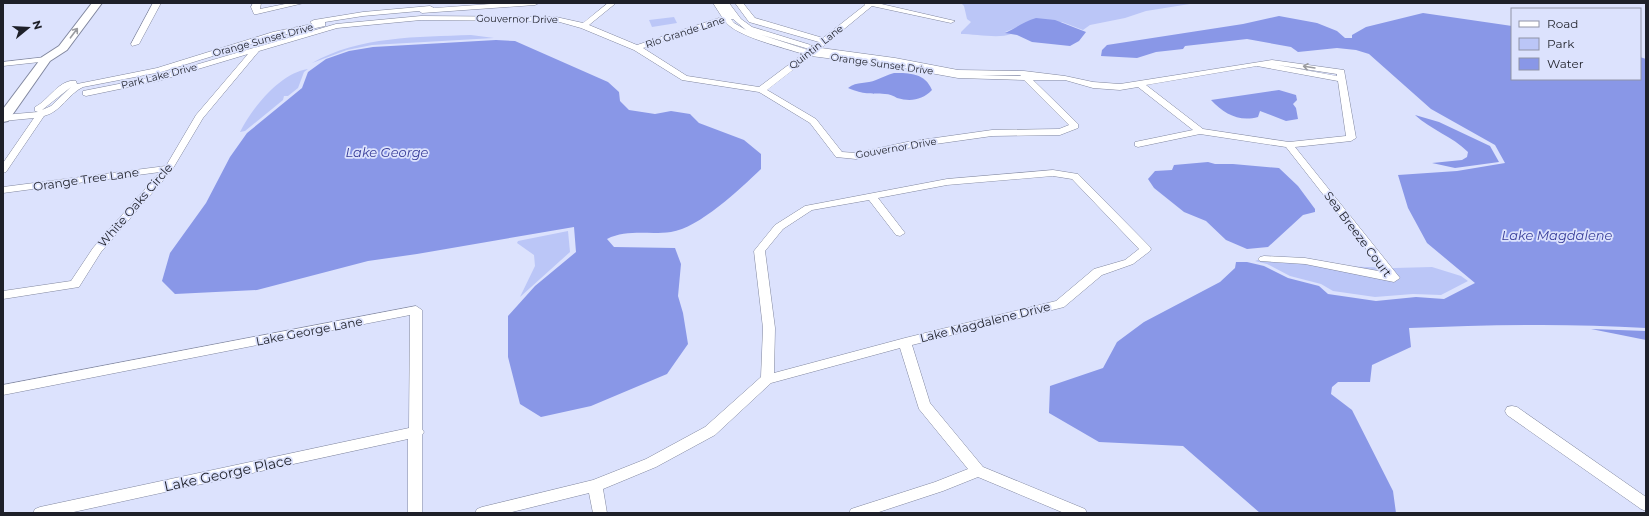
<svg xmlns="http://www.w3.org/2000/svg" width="1649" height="516" font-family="Montserrat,sans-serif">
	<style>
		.green { fill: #bbc6f7 }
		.water { fill: #8997e7 }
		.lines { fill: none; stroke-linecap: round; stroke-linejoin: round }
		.minor-casing { stroke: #81879f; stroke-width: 1 }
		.secondary-casing { stroke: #81879f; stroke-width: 2 }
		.minor { fill: #fff; fill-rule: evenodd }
		.secondary { fill: #fff; fill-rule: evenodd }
		.oneway { stroke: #9a9b9f }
		.labels { text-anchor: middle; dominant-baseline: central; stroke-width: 3.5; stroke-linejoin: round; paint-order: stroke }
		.far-street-label { font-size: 10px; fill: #1e2029; stroke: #dce2fd }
		.street-label { font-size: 12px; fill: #1e2029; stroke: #dce2fd }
		.water-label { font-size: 13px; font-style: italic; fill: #373c98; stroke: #dce2fd }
		.near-street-label { font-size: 14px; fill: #1e2029; stroke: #dce2fd }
	</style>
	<rect width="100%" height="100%" fill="#dce2fd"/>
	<g class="green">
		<path d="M961 3H1196L1146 11 1125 18 1090 25 1083 30 1062 22 1020 26 1005 32 1011 34C999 39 975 34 961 34V32L971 22 967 19 964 6Z"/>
		<polygon points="674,17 677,23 652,27 649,20"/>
		<path d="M471 35 494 38 372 45 347 50 312 63C359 36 418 37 471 35Z"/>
		<path d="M308 69 304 72 298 88 288 96H284L283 100 245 131 240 132C252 108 280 73 308 69Z"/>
		<polygon points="568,231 570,252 520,297 535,266 534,255 517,243 518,241"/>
		<polygon points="1268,257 1339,266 1394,268 1432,267 1461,276 1468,281 1441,295 1413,294 1375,297 1333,291 1321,284 1290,276 1267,264 1255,261"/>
	</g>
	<g class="water">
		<path d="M1423 13 1512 26V79H1640V57L1646 59V328C1567 323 1488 325 1409 328L1411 347 1372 365 1370 382H1338L1332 387 1331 394 1352 410 1393 491 1396 513H1260L1183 446 1099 442 1049 413 1050 386 1103 368 1117 342 1144 322 1220 282 1235 268 1236 262H1247L1264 266 1288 278 1319 286 1328 294 1376 301 1416 297 1444 299 1475 283 1427 243 1408 208 1398 175 1457 171 1505 163 1495 145 1431 109 1369 54 1356 50 1337 48 1298 52 1291 47 1247 39 1185 46 1183 49 1156 52 1137 58 1101 56 1102 50 1107 45 1243 24 1279 16 1317 23 1337 31 1345 38H1352V35L1366 27Z"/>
		<path d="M1036 18 1055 20 1086 32 1079 41 1070 46 1032 42 1017 35 1005 33C1016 28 1025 21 1036 18Z"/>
		<path d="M496 40 515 41 608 82 619 92 620 101 629 110 655 114 671 111 690 114 699 123 744 140 761 154V169C740 189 699 228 671 232 649 235 627 229 607 239L614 247 675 248 681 264 678 296 683 313 688 344 667 374 591 406 541 417 520 404 508 357V316L535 286 576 252 574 227 417 254 368 261 257 290 175 294 162 281 170 253 206 203 230 157 247 133 302 88 308 72 326 59 349 51 373 47Z"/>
		<path d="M894 73C910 73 925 73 932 90 922 100 911 102 897 98 894 96 889 94 885 94 869 93 865 95 848 88 857 81 867 84 876 80 883 77 887 75 894 73Z"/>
		<path d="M1279 90 1296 95 1297 100 1293 104 1296 108 1298 119 1286 121 1260 111 1258 117C1239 122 1224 114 1211 100Z"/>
		<path d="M1415 115 1439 122 1490 146 1499 162 1455 168 1432 163 1462 160 1467 157 1468 152C1452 136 1431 130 1415 115Z"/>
		<polygon points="1208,162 1215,164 1233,164 1279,168 1298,186 1315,209 1315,212 1303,215 1268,247 1247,249 1226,240 1206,221 1184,212 1154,188 1148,179 1155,171 1172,170 1174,165"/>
		<polygon points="1591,329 1646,331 1646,340"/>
	</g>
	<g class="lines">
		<defs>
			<g id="minor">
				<polygon points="153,3 161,3 139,44 132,46 131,44"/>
				<polygon points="253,3 261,3 260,9 290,3 304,3 257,14 254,14 251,7"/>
				<path d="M505 3H539L535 5 422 13 419 11 363 16 325 22V26L278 36 161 72 83 87C68 94 61 112 44 116L6 172 3 173V163L34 118 3 121V115L38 112 35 111V107C48 101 60 78 76 81L77 84 157 68 273 32 312 24 310 22 314 20 363 12 430 6 434 8ZM71 87 51 106 42 110Z"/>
				<path d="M608 3H616L589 25 637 45 722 17 713 3H721L730 15 721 3H729L741 19 752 27 814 46 819 42 749 22 735 3H743L755 18 823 38 865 5 863 3H877L955 21 951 23 872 6 821 48 895 58 958 70 1024 71 1065 76 1093 82 1120 84 1272 60 1344 70 1356 138 1351 141 1295 147 1400 278 1394 282 1305 264 1260 261 1258 259 1260 257 1264 256 1305 258 1384 272 1286 147 1200 134 1138 147 1135 146V142L1193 130 1138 87 1120 90 1093 88 1065 80H1033L1078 124V128L1060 135 992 136 907 148 856 159 836 157 810 123 759 92 682 80 634 50 581 28 556 21 421 20 337 28 259 51 203 118 172 170 101 252 79 287 3 299V291L71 281 93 248 160 172 3 193V187L166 166 196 115 248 54 158 81 86 96 83 95V91L154 77 336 24 421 16 556 17 583 23ZM731 19H733L746 30 734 23ZM725 21C734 36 785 48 803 54L759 87 687 76 643 48ZM762 35 809 49 808 50ZM811 56 897 67 958 78 1024 80 1069 125 1059 129 992 130 907 142 856 153 842 152 816 119 767 90ZM1278 65 1337 74V76ZM1257 66 1338 81 1346 136 1289 142 1203 129 1146 85ZM980 75H1020L1021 76Z"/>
				<polygon points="46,57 50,59 49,61 3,66 3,62"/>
				<path d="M1053 170 1078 174 1150 247 1151 249 1150 251 1133 264 1102 275 1064 307 912 345 930 403 983 467 1085 509 1087 513H1064L978 477 943 491 876 513H849L851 509 935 482 968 469 919 409 900 348 771 383 715 435 656 467 603 489 607 513H593L589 493 508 513H475L477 509 482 507 593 480 646 459 705 427 761 377 763 328 754 251 775 225 805 206 947 179ZM1053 176 1072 179 1139 249 1125 260 1094 269 1056 301 905 338 774 373 775 328 765 251 783 229 812 210 869 200 896 235 900 236 905 233 878 198 947 185Z"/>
				<polygon points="416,306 422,310 422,429 424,432 422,435 422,513 408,513 408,439 69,513 33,513 35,509 40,507 409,428 410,315 3,395 3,385"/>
				<polygon points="1512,406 1517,407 1646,497 1646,511 1641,509 1507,415 1505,411 1507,407"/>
			</g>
			<polygon id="secondary" points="92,3 102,3 67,50 50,61 8,121 3,122 3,109 42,57 59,46"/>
		</defs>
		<use href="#minor" class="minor-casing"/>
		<use href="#secondary" class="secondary-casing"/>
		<use href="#minor" class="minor"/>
		<use href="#secondary" class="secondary"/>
	</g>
	<defs><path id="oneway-shaft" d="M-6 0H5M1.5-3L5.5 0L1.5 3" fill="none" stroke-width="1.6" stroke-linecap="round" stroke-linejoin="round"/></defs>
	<g class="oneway">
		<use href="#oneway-shaft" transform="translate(74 33) rotate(-53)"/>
		<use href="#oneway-shaft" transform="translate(1309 67) rotate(-171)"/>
	</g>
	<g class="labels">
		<g class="far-street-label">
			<text transform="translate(517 19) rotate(1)">Gouvernor Drive</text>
			<text transform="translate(685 32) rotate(-18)">Rio Grande Lane</text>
			<text transform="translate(263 40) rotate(-15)">Orange Sunset Drive</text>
			<text transform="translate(816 47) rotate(-38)">Quintin Lane</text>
			<text transform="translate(882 64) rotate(8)">Orange Sunset Drive</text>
			<text transform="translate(159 76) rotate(-14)">Park Lake Drive</text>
			<text transform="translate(896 148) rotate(-10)">Gouvernor Drive</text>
		</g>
		<g class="street-label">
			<text transform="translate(86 179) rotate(-8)">Orange Tree Lane</text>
			<text transform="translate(135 205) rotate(-49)">White Oaks Circle</text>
			<text transform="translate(1358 234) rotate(53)">Sea Breeze Court</text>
			<text transform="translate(985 322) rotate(-14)">Lake Magdalene Drive</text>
			<text transform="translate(309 331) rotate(-11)">Lake George Lane</text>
		</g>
		<g class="water-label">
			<text x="387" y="152">Lake George</text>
			<text x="1557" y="235">Lake Magdalene</text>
		</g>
		<g class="near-street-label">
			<text transform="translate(228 473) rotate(-12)">Lake George Place</text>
		</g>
	</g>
	<rect width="1649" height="516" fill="none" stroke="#1e2029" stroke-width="8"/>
	<rect x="1511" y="8" width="130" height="72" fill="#dce2fd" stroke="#9094a8"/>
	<rect x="1519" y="21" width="20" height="6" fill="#ffffff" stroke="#9094a8"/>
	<text x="1547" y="28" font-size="12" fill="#1e2029">Road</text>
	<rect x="1519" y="38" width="20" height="12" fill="#bbc6f7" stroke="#9094a8"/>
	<text x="1547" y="48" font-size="12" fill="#1e2029">Park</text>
	<rect x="1519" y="58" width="20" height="12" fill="#8997e7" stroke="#9094a8"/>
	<text x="1547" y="68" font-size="12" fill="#1e2029">Water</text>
	<g transform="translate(28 28) rotate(72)" stroke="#dce2fd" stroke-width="3" paint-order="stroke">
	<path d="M0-3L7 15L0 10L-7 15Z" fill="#1e2029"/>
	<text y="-6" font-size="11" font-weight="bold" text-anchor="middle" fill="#1e2029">N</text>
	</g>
</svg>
